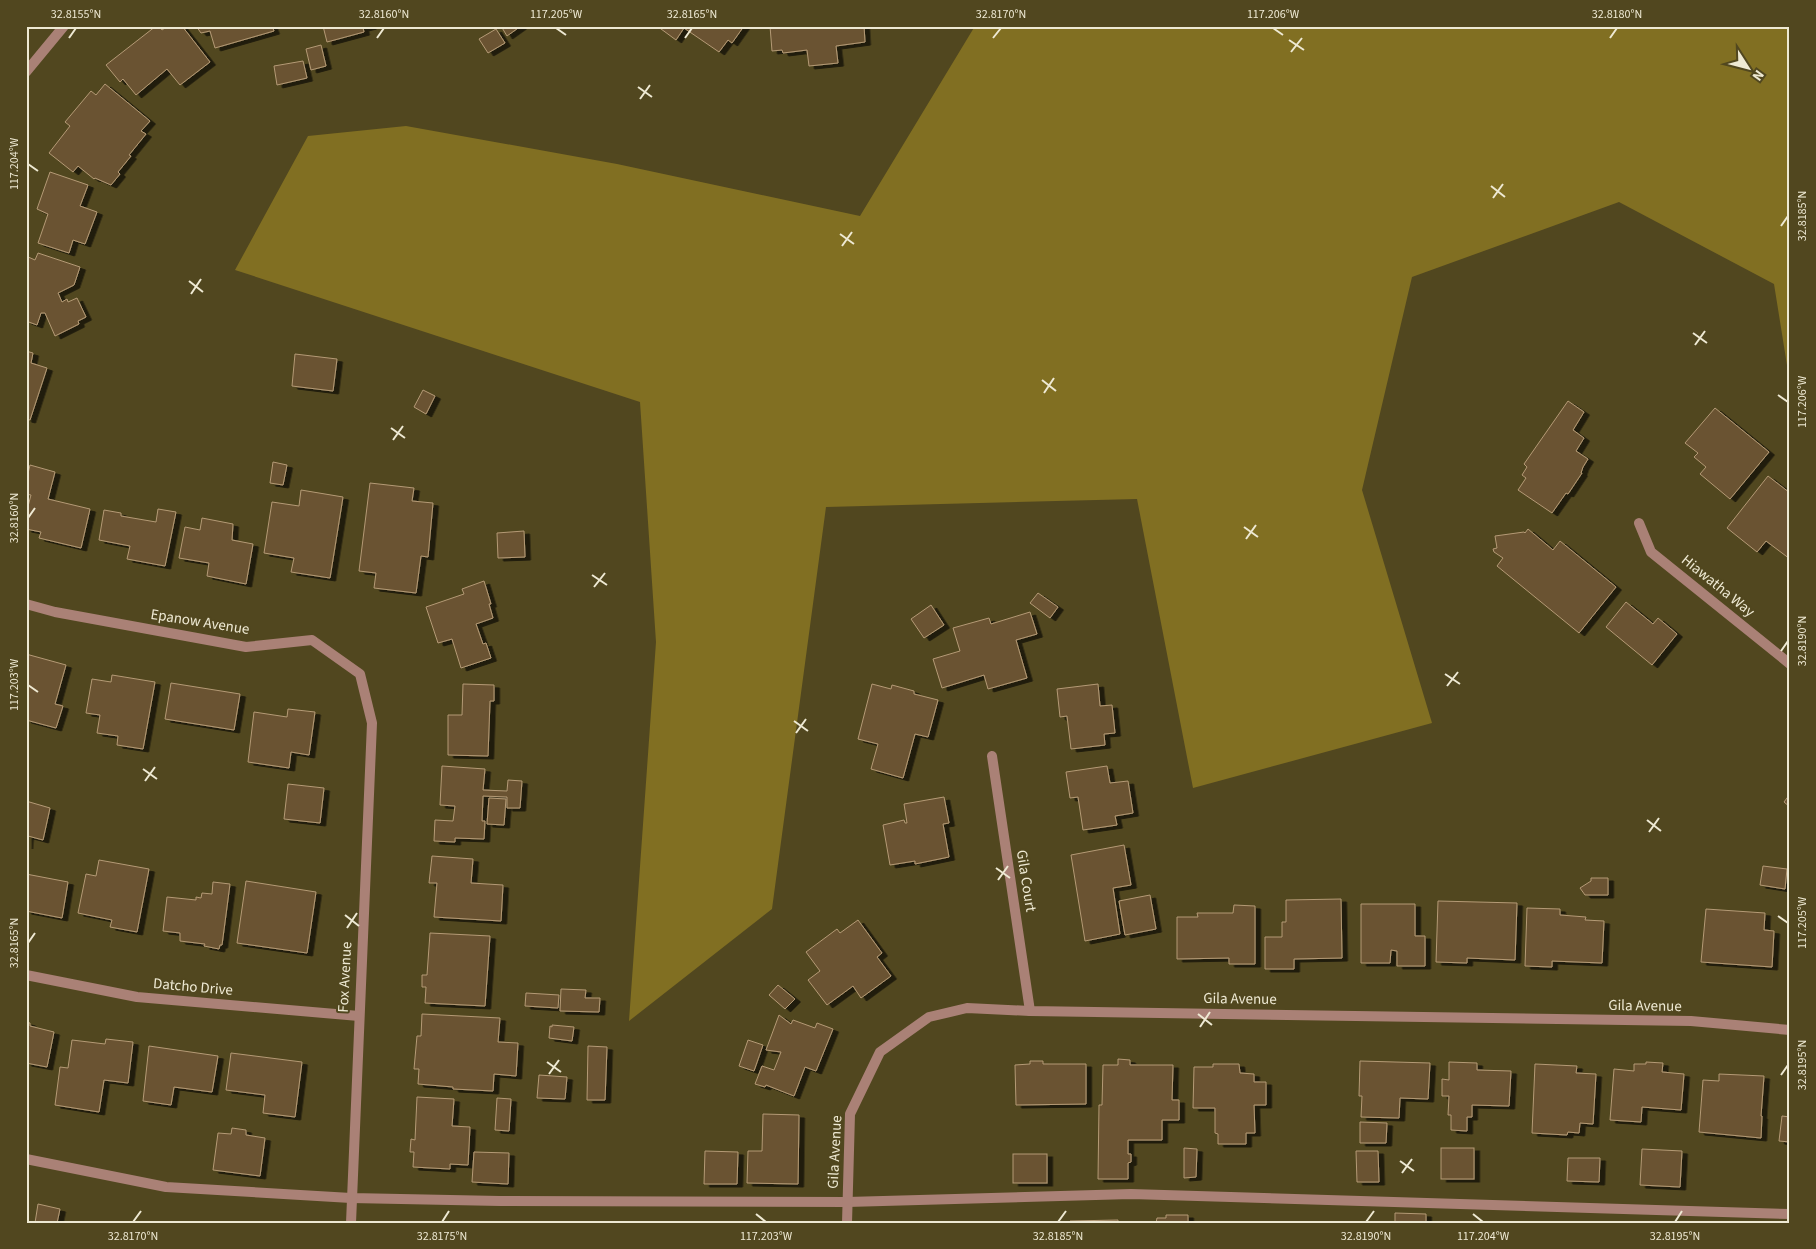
<svg xmlns="http://www.w3.org/2000/svg" width="1816" height="1249" font-family="'Source Sans 3',sans-serif">
	<style>
		.green { fill: #816f22 }
		.building { fill: #6b5331; stroke: #b49a76; filter: url(#shadow) }
		.lines { fill: none; stroke-linecap: round; stroke-linejoin: round }
		.service { stroke: #aa8176; stroke-width: 10 }
		.minor { stroke: #aa8176; stroke-width: 10 }
		.ticks { fill: none; stroke: #eee9d3; stroke-width: 2 }
		.labels { text-anchor: middle; dominant-baseline: central; stroke-width: 4; stroke-linejoin: round; paint-order: stroke }
		.street-label { font-size: 15px; fill: #eee9d3; stroke: #51471f }
		.neatline { fill: none; stroke: #eee9d3; stroke-width: 2 }
		.ticks-label { font-size: 12px; text-anchor: middle; fill: #eee9d3 }
	</style>
	<defs>
		<filter id="shadow"><feDropShadow dx="5.5" dy="3" stdDeviation="0" flood-color="#0009"/></filter>
	</defs>
	<rect width="100%" height="100%" fill="#51471f"/>
	<polygon class="green" points="975,26 1790,26 1790,384 1774,284 1619,202 1412,277 1362,490 1432,723 1193,788 1137,499 826,507 772,909 629,1021 656,642 640,402 235,270 308,136 406,126 617,164 860,216"/>
	<g class="building">
		<polygon points="156,26 159,26 162,30 168,26 182,26 210,62 180,85 167,69 136,95 123,79 120,82 106,65"/>
		<polygon points="196,26 272,26 274,31 215,48 210,31 201,33"/>
		<polygon points="323,26 371,26 363,28 364,32 327,42"/>
		<polygon points="501,26 521,26 507,36"/>
		<polygon points="657,26 744,26 732,43 728,40 719,52 684,28 676,40"/>
		<polygon points="770,26 864,26 865,42 836,46 838,63 809,66 807,50 783,53 782,50 772,51"/>
		<polygon points="496,29 505,43 488,53 479,39"/>
		<polygon points="321,45 326,66 311,70 306,49"/>
		<polygon points="303,61 307,78 277,85 274,66"/>
		<polygon points="105,84 150,121 141,131 146,134 129,155 131,156 118,172 120,174 111,185 95,178 94,179 78,166 73,172 49,153 70,126 65,122 91,91 96,95"/>
		<polygon points="50,172 88,185 80,206 97,212 85,244 73,240 69,253 38,243 48,214 37,209"/>
		<polygon points="38,253 80,267 74,285 58,293 62,302 67,299 68,302 77,298 86,317 78,321 79,324 55,336 45,313 41,313 37,325 26,321 26,256 35,260"/>
		<polygon points="26,351 33,353 31,363 47,368 30,420 26,419"/>
		<polygon points="295,354 337,359 333,391 292,386"/>
		<polygon points="423,390 435,396 426,414 414,407"/>
		<polygon points="1568,401 1584,412 1573,430 1584,438 1576,451 1588,459 1583,467 1581,473 1582,473 1568,494 1566,493 1552,513 1518,490 1526,478 1522,475 1527,467 1524,464"/>
		<polygon points="1715,408 1769,452 1730,499 1700,474 1706,467 1694,457 1698,453 1685,443"/>
		<polygon points="273,462 287,465 283,485 270,483"/>
		<polygon points="30,465 55,472 48,499 90,509 81,548 39,538 41,532 26,529 26,514 31,495 26,494 26,482"/>
		<polygon points="1768,476 1790,493 1790,559 1766,541 1757,552 1727,528"/>
		<polygon points="370,483 414,488 412,501 433,503 428,557 421,556 416,593 374,588 376,573 359,571"/>
		<polygon points="301,490 343,497 330,578 291,572 294,558 264,553 272,502 299,506"/>
		<polygon points="158,509 176,512 165,566 127,559 130,546 99,540 104,510 121,513 121,516 156,522"/>
		<polygon points="202,518 233,524 232,540 253,544 246,584 207,576 209,563 179,558 185,527 200,530"/>
		<polygon points="1528,529 1553,550 1560,541 1616,587 1579,633 1497,566 1503,558 1494,552 1493,549 1497,548 1495,536 1524,532 1525,533"/>
		<polygon points="524,531 525,557 498,558 497,533"/>
		<polygon points="484,581 491,604 489,604 493,618 476,624 483,644 486,643 491,658 461,668 452,639 438,643 426,607 464,594 462,589"/>
		<polygon points="1038,593 1058,607 1050,618 1030,603"/>
		<polygon points="1626,602 1653,624 1658,618 1677,634 1652,665 1606,627"/>
		<polygon points="931,605 944,625 924,638 911,619"/>
		<polygon points="1030,612 1037,634 1016,640 1027,678 988,689 984,675 942,688 933,659 960,651 953,628 989,618 991,624"/>
		<polygon points="26,654 66,665 55,704 63,706 56,728 26,720"/>
		<polygon points="112,675 155,682 143,749 117,745 118,736 97,733 100,715 86,713 92,679 111,682"/>
		<polygon points="171,683 240,694 234,730 165,719"/>
		<polygon points="463,684 494,685 494,701 490,701 488,756 448,755 448,715 462,715"/>
		<polygon points="872,684 891,689 892,685 914,691 914,694 938,700 928,737 915,734 903,778 871,769 878,744 858,739"/>
		<polygon points="1098,684 1100,706 1112,705 1115,733 1104,734 1105,745 1071,749 1067,716 1060,717 1057,689"/>
		<polygon points="288,709 315,712 309,755 291,752 289,768 248,762 254,712 287,717"/>
		<polygon points="442,766 485,769 483,790 507,791 508,780 522,781 520,808 507,808 507,797 483,796 482,821 485,821 484,839 455,838 455,842 434,841 435,820 453,821 455,806 440,805"/>
		<polygon points="1107,766 1110,783 1128,781 1133,813 1115,816 1117,825 1083,830 1078,797 1070,798 1066,772"/>
		<polygon points="288,784 324,788 320,823 284,819"/>
		<polygon points="1790,794 1790,807 1784,802"/>
		<polygon points="944,797 949,823 943,824 949,857 915,864 915,861 890,865 883,825 904,820 905,823 907,823 904,804"/>
		<polygon points="489,798 506,799 504,825 487,824"/>
		<polygon points="26,801 50,808 43,840 28,836 27,846"/>
		<polygon points="1124,845 1131,885 1113,888 1120,934 1085,941 1071,855"/>
		<polygon points="432,856 473,859 471,883 503,885 501,921 434,917 437,883 429,883"/>
		<polygon points="99,860 149,869 137,932 110,927 112,920 78,913 86,874 96,876"/>
		<polygon points="1763,866 1787,869 1785,889 1760,885"/>
		<polygon points="26,874 68,882 62,918 26,911"/>
		<polygon points="1591,878 1608,878 1608,895 1585,895 1580,888 1591,881"/>
		<polygon points="246,881 316,892 307,953 237,943"/>
		<polygon points="213,882 230,884 222,945 220,945 219,949 204,946 205,944 180,941 180,933 163,931 167,897 196,900 196,897 201,898 202,893 212,894"/>
		<polygon points="1150,895 1156,929 1125,935 1119,901"/>
		<polygon points="1341,899 1342,958 1294,959 1294,969 1265,969 1265,937 1282,937 1282,922 1286,922 1286,900"/>
		<polygon points="1438,901 1517,903 1515,960 1467,958 1467,963 1436,962"/>
		<polygon points="1361,904 1415,904 1415,936 1425,936 1425,966 1397,966 1397,951 1391,950 1390,963 1361,963"/>
		<polygon points="1234,905 1255,906 1255,964 1229,964 1229,958 1177,959 1177,917 1198,917 1197,913 1233,913"/>
		<polygon points="1527,908 1560,909 1560,915 1586,917 1585,920 1604,921 1602,963 1552,961 1552,967 1525,966"/>
		<polygon points="1706,909 1765,913 1764,930 1774,931 1772,967 1701,962"/>
		<polygon points="858,920 882,953 877,957 891,976 861,998 853,986 827,1005 808,980 820,971 806,952 837,929 840,933"/>
		<polygon points="430,933 490,936 485,1006 425,1003 426,987 422,987 422,975 427,975"/>
		<polygon points="778,985 795,999 785,1009 769,995"/>
		<polygon points="561,989 586,990 585,998 600,998 599,1012 560,1011"/>
		<polygon points="526,993 559,995 558,1008 525,1006"/>
		<polygon points="422,1014 500,1018 498,1042 518,1043 516,1076 494,1074 493,1091 453,1089 453,1087 418,1084 419,1069 414,1069 417,1036 421,1036"/>
		<polygon points="779,1015 791,1024 793,1020 815,1028 817,1023 833,1029 816,1071 805,1067 794,1096 766,1085 765,1087 755,1084 762,1066 774,1070 781,1052 766,1050"/>
		<polygon points="26,1022 30,1023 30,1026 54,1032 47,1067 26,1063"/>
		<polygon points="552,1025 574,1027 572,1041 549,1038 550,1026 552,1027"/>
		<polygon points="106,1039 133,1042 128,1083 104,1080 99,1112 55,1105 60,1067 68,1068 72,1040 105,1044"/>
		<polygon points="748,1040 763,1045 754,1071 739,1066"/>
		<polygon points="149,1046 218,1056 212,1092 174,1087 171,1105 143,1101"/>
		<polygon points="588,1046 607,1047 605,1100 587,1100"/>
		<polygon points="231,1053 302,1062 295,1117 263,1113 265,1095 226,1090"/>
		<polygon points="1118,1059 1130,1060 1130,1065 1173,1065 1172,1100 1179,1100 1179,1120 1162,1120 1162,1140 1128,1140 1128,1154 1131,1154 1131,1162 1128,1163 1128,1179 1098,1179 1099,1105 1102,1105 1103,1065 1118,1065"/>
		<polygon points="1030,1061 1043,1061 1043,1064 1086,1064 1086,1104 1016,1105 1015,1065 1030,1064"/>
		<polygon points="1360,1061 1430,1063 1428,1099 1400,1098 1399,1118 1361,1117 1362,1096 1359,1096"/>
		<polygon points="1449,1062 1477,1063 1477,1070 1511,1071 1509,1106 1472,1105 1472,1117 1467,1117 1467,1131 1451,1130 1451,1115 1448,1115 1449,1096 1442,1096 1442,1079 1449,1080"/>
		<polygon points="1646,1062 1663,1063 1662,1072 1684,1074 1681,1110 1642,1107 1641,1122 1610,1120 1614,1069 1634,1071 1634,1064 1646,1064"/>
		<polygon points="1213,1064 1239,1064 1240,1073 1254,1074 1254,1082 1266,1082 1266,1105 1254,1105 1255,1133 1246,1133 1246,1144 1218,1144 1218,1134 1215,1133 1215,1108 1193,1108 1194,1067 1213,1067"/>
		<polygon points="1535,1064 1577,1066 1576,1073 1596,1074 1593,1124 1580,1123 1579,1133 1568,1132 1567,1135 1532,1133"/>
		<polygon points="1719,1074 1764,1076 1761,1116 1762,1116 1761,1138 1699,1132 1703,1080 1719,1081"/>
		<polygon points="539,1075 567,1077 565,1099 537,1098"/>
		<polygon points="417,1097 454,1099 452,1126 470,1127 468,1165 450,1164 450,1169 413,1167 414,1152 410,1152 411,1139 415,1140"/>
		<polygon points="497,1098 511,1099 509,1131 495,1130"/>
		<polygon points="763,1114 799,1115 798,1184 747,1183 748,1151 762,1151"/>
		<polygon points="1782,1116 1790,1117 1790,1142 1779,1141"/>
		<polygon points="1360,1122 1387,1123 1386,1143 1360,1143"/>
		<polygon points="232,1128 246,1130 246,1135 265,1138 260,1176 213,1170 218,1133 231,1134"/>
		<polygon points="1184,1148 1197,1149 1196,1177 1184,1178"/>
		<rect x="1441" y="1148" width="33" height="31"/>
		<polygon points="1642,1149 1682,1151 1680,1187 1640,1185"/>
		<polygon points="705,1151 738,1152 737,1184 704,1184"/>
		<polygon points="1356,1151 1378,1151 1379,1182 1357,1182"/>
		<polygon points="474,1152 509,1153 508,1184 472,1182"/>
		<rect x="1013" y="1154" width="34" height="29"/>
		<polygon points="1568,1158 1600,1158 1599,1182 1567,1181"/>
		<polygon points="38,1204 60,1209 57,1223 35,1223"/>
		<polygon points="1395,1213 1426,1214 1426,1223 1395,1223"/>
		<polygon points="1166,1215 1188,1215 1188,1223 1156,1223 1157,1218 1166,1218"/>
		<polygon points="1118,1220 1118,1223 1070,1223 1070,1221"/>
	</g>
	<g class="lines">
		<polyline class="service" points="26,1159 166,1187 351,1198 500,1201 847,1202 1131,1194 1790,1214"/>
		<g class="minor">
			<polyline points="26,72 64,26"/>
			<polyline points="1639,523 1651,552 1790,664"/>
			<polyline points="26,604 55,612 246,647 312,640 360,674 372,723 351,1223"/>
			<polyline points="992,756 1030,1011"/>
			<polyline points="26,975 137,997 359,1016"/>
			<polyline points="847,1223 850,1114 880,1052 929,1017 967,1008 1030,1011 1691,1021 1790,1030"/>
		</g>
	</g>
	<path class="ticks" d="M556 28 566 35M1273 28 1283 35M69 38 76 28M377 38 384 28M685 38 692 28M993 38 1001 28M1610 38 1617 28M1289 40 1304 50M1291 52 1302 38M638 87 652 97M640 99 650 85M28 164 38 171M1491 186 1505 197M1493 198 1503 184M1781 226 1788 216M840 234 854 244M842 246 852 232M189 281 203 292M191 294 201 279M1693 333 1707 343M1695 345 1705 331M1042 380 1056 391M1044 393 1054 378M1778 395 1788 402M391 428 405 438M393 440 403 426M28 518 35 508M1244 527 1258 537M1246 539 1256 525M592 575 607 585M594 587 605 573M1781 651 1788 641M1445 674 1460 684M28 685 38 692M1447 686 1458 672M794 721 808 731M796 733 806 719M143 769 157 779M145 781 155 767M1647 820 1661 831M1649 832 1659 818M996 868 1010 878M998 880 1008 866M345 915 359 926M1778 916 1788 923M347 928 357 913M28 943 35 933M1198 1014 1212 1025M1200 1027 1210 1012M547 1062 561 1072M549 1074 559 1060M1781 1075 1788 1065M1400 1161 1414 1171M1402 1173 1412 1159M756 1214 766 1222M1473 1214 1483 1222M133 1222 141 1211M442 1222 449 1211M1058 1222 1066 1211M1366 1222 1374 1211M1675 1222 1682 1211"/>
	<g class="labels">
		<g class="street-label">
			<text transform="translate(1718 586) rotate(39)">Hiawatha Way</text>
			<text transform="translate(200 622) rotate(9)">Epanow Avenue</text>
			<text transform="translate(1026 881) rotate(81)">Gila Court</text>
			<text transform="translate(345 977) rotate(-87)">Fox Avenue</text>
			<text transform="translate(193 987) rotate(5)">Datcho Drive</text>
			<text transform="translate(1240 999) rotate(1)">Gila Avenue</text>
			<text transform="translate(1645 1006) rotate(1)">Gila Avenue</text>
			<text transform="translate(835 1152) rotate(-87)">Gila Avenue</text>
		</g>
	</g>
	<rect width="1816" height="1249" fill="none" stroke="#51471f" stroke-width="55"/>
	<g transform="translate(1748 68) rotate(126)" stroke="#51471f" stroke-width="4" paint-order="stroke">
	<path d="M0-4L9 19L0 12L-9 19Z" fill="#eee9d3"/>
	<text y="-8" font-size="14" font-weight="bold" text-anchor="middle" fill="#eee9d3">N</text>
	</g>
	<rect x="28" y="28" width="1760" height="1194" class="neatline"/>
	<g class="ticks-label">
		<text x="76" y="18">32.8155°N</text>
		<text x="384" y="18">32.8160°N</text>
		<text x="556" y="18">117.205°W</text>
		<text x="692" y="18">32.8165°N</text>
		<text x="1001" y="18">32.8170°N</text>
		<text x="1273" y="18">117.206°W</text>
		<text x="1617" y="18">32.8180°N</text>
		<text transform="translate(14 164) rotate(-90)" y="4">117.204°W</text>
		<text transform="translate(1802 216) rotate(-90)" y="4">32.8185°N</text>
		<text transform="translate(1802 402) rotate(-90)" y="4">117.206°W</text>
		<text transform="translate(14 518) rotate(-90)" y="4">32.8160°N</text>
		<text transform="translate(1802 641) rotate(-90)" y="4">32.8190°N</text>
		<text transform="translate(14 685) rotate(-90)" y="4">117.203°W</text>
		<text transform="translate(1802 923) rotate(-90)" y="4">117.205°W</text>
		<text transform="translate(14 943) rotate(-90)" y="4">32.8165°N</text>
		<text transform="translate(1802 1065) rotate(-90)" y="4">32.8195°N</text>
		<text x="133" y="1240">32.8170°N</text>
		<text x="442" y="1240">32.8175°N</text>
		<text x="766" y="1240">117.203°W</text>
		<text x="1058" y="1240">32.8185°N</text>
		<text x="1366" y="1240">32.8190°N</text>
		<text x="1483" y="1240">117.204°W</text>
		<text x="1675" y="1240">32.8195°N</text>
	</g>
</svg>
